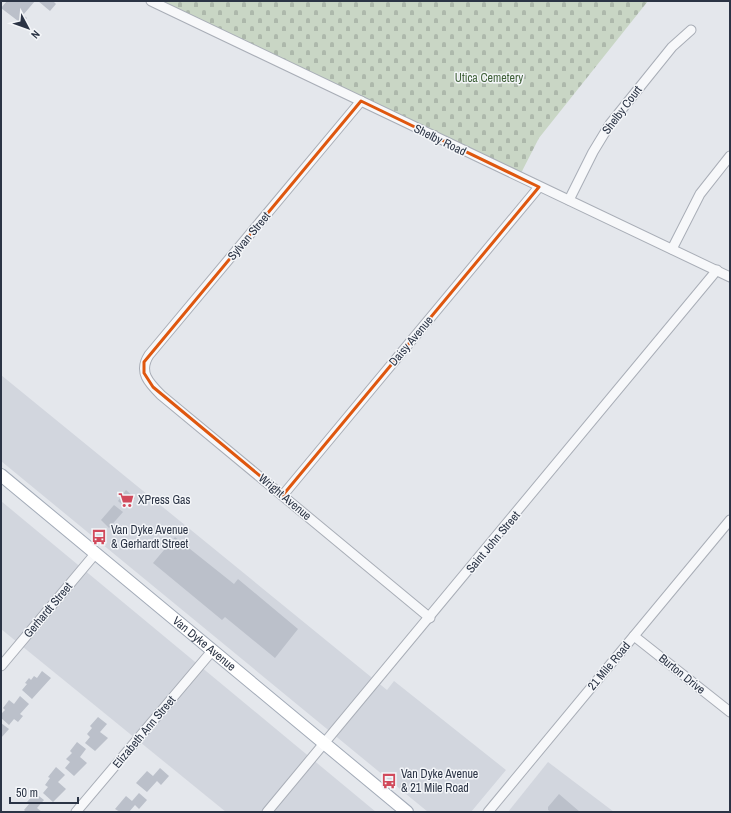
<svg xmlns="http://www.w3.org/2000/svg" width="731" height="813" font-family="'Archivo Narrow',sans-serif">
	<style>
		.built { fill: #d2d6de }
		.cemetery { fill: url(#cemetery-stones) }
		.building { fill: #bbc0ca }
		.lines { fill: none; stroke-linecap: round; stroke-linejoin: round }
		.minor-casing { stroke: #a9aeb7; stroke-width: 11 }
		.major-casing { stroke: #a3abb8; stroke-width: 14 }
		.minor { stroke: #f7f8fa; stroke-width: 9 }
		.major { stroke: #fff; stroke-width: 12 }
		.marked { fill: none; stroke: #df570f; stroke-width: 3; stroke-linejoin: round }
		.labels { text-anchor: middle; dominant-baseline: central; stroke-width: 3; stroke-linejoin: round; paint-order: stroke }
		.park-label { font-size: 12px; fill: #3f6138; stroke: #f4f6f9 }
		.street-label { font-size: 12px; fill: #2b3445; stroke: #f4f6f9 }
		.poi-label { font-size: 12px; fill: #2b3445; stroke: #f4f6f9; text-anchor: start }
	</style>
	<defs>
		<pattern id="cemetery-stones" width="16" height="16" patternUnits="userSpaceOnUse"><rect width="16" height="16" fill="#c9d6c5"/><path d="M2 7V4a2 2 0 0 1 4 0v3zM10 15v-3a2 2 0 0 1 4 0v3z" fill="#adb8ab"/></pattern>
	</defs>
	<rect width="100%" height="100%" fill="#e4e7ec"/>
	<g class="built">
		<polygon points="1,375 387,690 394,681 506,770 471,812 428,812 1,461"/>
		<polygon points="1,501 376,812 226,812 1,629"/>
		<polygon points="548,762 614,812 508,812"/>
	</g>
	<polygon class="cemetery" points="152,1 648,1 539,138 519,177"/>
	<g class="building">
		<polygon points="7,1 35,1 23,15 27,18 22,24 1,8"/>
		<polygon points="38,1 53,1 56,4 50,11"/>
		<polygon points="126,490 135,498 126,508 118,501"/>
		<polygon points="114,505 123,512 109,528 101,520"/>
		<polygon points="175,537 234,584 238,579 298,629 275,658 225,617 222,620 153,563"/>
		<polygon points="42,671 51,678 32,699 22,690 27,684 25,683 29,678 31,680 34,676 37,678"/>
		<polygon points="20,696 29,704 20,714 23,716 18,722 14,719 9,725 1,718 1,714 5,710 3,708 9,700 14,704"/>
		<polygon points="98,717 107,724 100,732 108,738 95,751 85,743 90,737 87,734 92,728 90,726"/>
		<polygon points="1,723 9,729 1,738"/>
		<polygon points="77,742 86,749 80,757 87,763 74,776 65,768 70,762 66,759 72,753 70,751"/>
		<polygon points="56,767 65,775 58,782 66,789 53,802 43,793 48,787 45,785 50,778 48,777"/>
		<polygon points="160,768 169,776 161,785 157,781 147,792 136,783 147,771 153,776"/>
		<polygon points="35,793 44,800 37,808 42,812 26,812 24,810 29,804 27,802"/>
		<polygon points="139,793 147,800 139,809 135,805 129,812 120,812 115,809 126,796 132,801"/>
		<polygon points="559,794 580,812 551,812 548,810 548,807"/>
	</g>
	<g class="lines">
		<defs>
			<g id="minor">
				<polyline points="151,1 730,277"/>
				<path d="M361 101 149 355C138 372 149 383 161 395L430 618"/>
				<polyline points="569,200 593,152 610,124 672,47 691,30"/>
				<polyline points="672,249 700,194 730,156"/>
				<polyline points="283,495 539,187"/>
				<polyline points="634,636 730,712"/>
				<polyline points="1,666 95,554"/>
				<polyline points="76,812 212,651"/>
				<polyline points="267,812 717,270"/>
				<polyline points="488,812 730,520"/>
			</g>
			<g id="major">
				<path id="s1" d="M1 475 407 812"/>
			</g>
		</defs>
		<use href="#minor" class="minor-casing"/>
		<use href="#major" class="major-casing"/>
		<use href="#minor" class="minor"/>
		<use href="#major" class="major"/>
	</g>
	<path class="marked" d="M361 101 539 187 283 495 153 387 144 373V362Z"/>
	<defs>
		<symbol id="supermarket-bare" viewBox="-9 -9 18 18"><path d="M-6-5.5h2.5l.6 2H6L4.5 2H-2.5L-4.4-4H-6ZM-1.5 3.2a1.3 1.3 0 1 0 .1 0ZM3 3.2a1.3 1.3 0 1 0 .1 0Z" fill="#d1495b" stroke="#f4f6f9" stroke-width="2.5" paint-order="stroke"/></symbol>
		<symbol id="bus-bare" viewBox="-9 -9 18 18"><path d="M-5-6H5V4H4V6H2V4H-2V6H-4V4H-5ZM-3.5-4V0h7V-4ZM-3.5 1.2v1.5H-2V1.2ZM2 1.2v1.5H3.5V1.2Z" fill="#d1495b" stroke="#f4f6f9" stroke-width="2.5" paint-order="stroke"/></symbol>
	</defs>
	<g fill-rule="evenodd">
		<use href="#supermarket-bare" x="115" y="489" width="22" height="22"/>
		<use href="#bus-bare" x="88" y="526" width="22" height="22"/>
		<use href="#bus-bare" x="378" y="770" width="22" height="22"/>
	</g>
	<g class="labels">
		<g class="park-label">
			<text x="489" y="78">Utica Cemetery</text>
		</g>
		<g class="street-label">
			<text transform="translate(622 110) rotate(-53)">Shelby Court</text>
			<text transform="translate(440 140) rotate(26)">Shelby Road</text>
			<text transform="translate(249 236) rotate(-50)">Sylvan Street</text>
			<text transform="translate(411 341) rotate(-50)">Daisy Avenue</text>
			<text transform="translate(285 497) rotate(40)">Wright Avenue</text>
			<text transform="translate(493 542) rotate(-50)">Saint John Street</text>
			<text transform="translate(48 610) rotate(-50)">Gerhardt Street</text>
			<text stroke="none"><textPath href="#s1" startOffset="264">Van Dyke Avenue</textPath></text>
			<text transform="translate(609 666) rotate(-50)">21 Mile Road</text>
			<text transform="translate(682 674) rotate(39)">Burton Drive</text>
			<text transform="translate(144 732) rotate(-50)">Elizabeth Ann Street</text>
		</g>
		<g class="poi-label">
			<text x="138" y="500">XPress Gas</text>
			<text x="111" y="530">Van Dyke Avenue<tspan x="111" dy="14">&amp; Gerhardt Street</tspan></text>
			<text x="401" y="774">Van Dyke Avenue<tspan x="401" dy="14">&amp; 21 Mile Road</tspan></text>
		</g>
	</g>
	<rect width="731" height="813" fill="none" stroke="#2b3445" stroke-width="4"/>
	<g transform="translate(28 28) rotate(131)" stroke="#f4f6f9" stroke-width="3" paint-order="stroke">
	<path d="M0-3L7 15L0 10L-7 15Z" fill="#2b3445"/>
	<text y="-6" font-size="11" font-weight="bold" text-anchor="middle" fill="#2b3445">N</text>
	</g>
	<path d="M10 797v6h68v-6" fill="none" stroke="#2b3445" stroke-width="2"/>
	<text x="16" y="797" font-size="12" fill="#2b3445" stroke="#f4f6f9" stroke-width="3" paint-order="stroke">50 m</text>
</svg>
